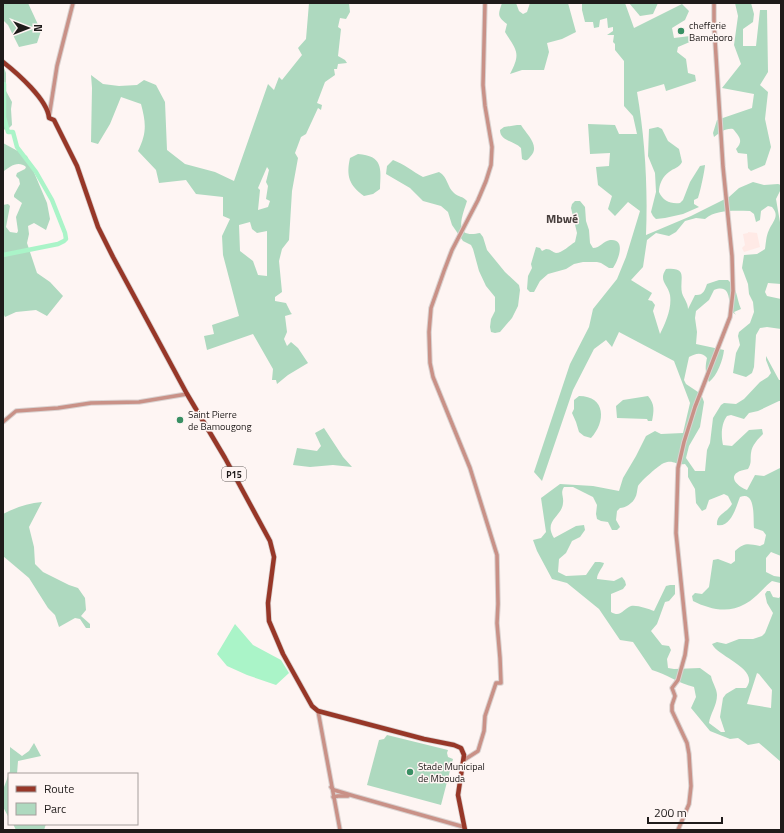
<svg xmlns="http://www.w3.org/2000/svg" width="784" height="833" font-family="'Titillium Web',sans-serif">
	<style>
		.built { fill: #ffeae6 }
		.green { fill: #aed9bf; fill-rule: evenodd }
		.water { fill: #aaf4c8 }
		.lines { fill: none; stroke-linecap: round; stroke-linejoin: round }
		.river { stroke: #aaf4c8; stroke-width: 4.5 }
		.minor-casing { stroke: #dad2d0; stroke-width: 5.5 }
		.major-casing { stroke: #dad2d0; stroke-width: 6 }
		.minor { stroke: #c99187; stroke-width: 3.5 }
		.major { stroke: #973728; stroke-width: 4.5 }
		.poi-dot { fill: #398f63; stroke: #fef5f3; stroke-width: 1.5 }
		.labels { text-anchor: middle; dominant-baseline: central; stroke-width: 3; stroke-linejoin: round; paint-order: stroke }
		.shield { fill: #fef5f3; stroke: #625c5b; stroke-width: 1 }
		.shield-label { font-size: 9px; font-weight: bold; fill: #1f1b1a }
		.poi-label { font-size: 10px; fill: #1f1b1a; stroke: #fef5f3; text-anchor: start }
		.quarter-label { font-size: 12px; font-weight: bold; fill: #483f3d; stroke: #fef5f3 }
	</style>
	<rect width="100%" height="100%" fill="#fef5f3"/>
	<polygon class="built" points="748,232 757,233 760,247 744,252 742,248 745,245 743,234 748,233"/>
	<g class="green">
		<polygon points="3,3 28,3 41,31 37,43 19,47 8,25 3,20"/>
		<path d="M309 3H349L350 12 346 19 340 18 338 27 341 29 338 56 345 60 347 63 338 64 337 69H334L335 75 325 82 317 103 322 105 321 110 318 108 306 134 301 137 295 153 298 158 292 191 289 240 282 249 279 261 282 292 275 297V301L286 303 291 313 292 314 285 316 287 332 284 339 287 346 291 342 298 348 308 363 288 375 277 384 276 380H272L273 369 253 334 207 350 204 336 214 334 212 325 239 316 223 255 222 236 230 219 223 216V197L196 194 186 180 159 183 156 170 138 151C147 133 146 123 141 104L121 97 110 124 98 144 91 142 92 88 91 75 103 84 119 86 137 85 144 80 156 85 165 102 167 150 185 164 215 172 234 181 268 84 274 90 279 77 282 80 302 55 298 48 306 39ZM267 167 269 170 266 182 268 186 266 199 270 201 268 207 258 210 260 190 258 188ZM250 222 252 229 257 233 267 231V276L258 275 253 261 240 251 239 225Z"/>
		<path d="M502 3H516L519 11 523 14 527 12 530 3H568L576 32 562 39 547 43 549 52 544 70H522L510 74C521 53 517 51 505 32L507 24C497 16 498 15 502 3Z"/>
		<path d="M582 3H625L634 28 682 4 689 11 685 20 672 28 674 38 690 36 692 41 678 47 677 52 686 59 688 73 695 75 696 81 666 91 664 84 637 92C645 139 648 186 646 235L691 216 729 197 739 188 753 182 764 185 778 184 781 185V189L776 199 781 228V284L768 283 765 292 767 296 781 299V329L767 327 760 328 756 335 754 367 752 373 746 377 733 373 736 353 740 345 738 336 739 332 750 323 754 312 753 302 749 294 748 284 742 268 744 255 757 254 765 249C766 243 766 236 769 230 773 221 780 216 772 207L768 206 761 211 760 220 756 222 754 214 750 211C735 211 717 209 705 219L696 218 685 221 676 232 669 236 656 233 647 240 643 267 631 280 652 293 648 300 652 301 655 305 653 311 660 334C666 322 672 308 670 295 668 284 658 281 666 269 689 267 679 279 682 293 684 299 688 303 688 309L695 295C703 296 705 290 707 284L719 280H728C738 289 736 297 741 309L734 312 736 315C735 314 732 312 731 310 728 303 732 283 714 290L709 300 696 311 695 318 697 332 696 344 724 350C723 360 717 376 709 382 705 374 705 367 707 358 702 352 696 353 689 357L684 380 686 384 701 394 704 402 700 427 689 446 686 458 695 471H705L707 450 710 443 713 418 721 405 724 403 736 404 744 399 760 382 768 377 771 373 766 360V356L779 380H781V401H779L758 411 749 413 744 419 731 415 727 416C721 424 721 436 723 445L732 446 749 430 762 429 763 434C758 439 752 445 751 453 750 461 752 462 748 469 728 472 731 483 747 490L755 475 764 476 780 468 781 465V556L771 552 766 558V572L774 576 781 577V584L780 583 772 581C763 588 755 599 745 604 728 614 709 609 693 601L692 596 695 593 702 594 709 587 713 560 718 559 731 564 735 561V551C745 542 748 544 760 546L764 544 766 535 763 531 754 528C753 518 756 490 740 497 736 507 731 528 717 525 716 514 727 513 732 504L728 496 724 494 709 500 706 509 702 511 696 503 695 489 688 477V468L685 464C676 466 674 459 664 463 659 465 641 481 638 486 637 490 637 495 635 498 633 503 625 508 620 508L617 511 616 520 620 527 617 530H612L608 522 601 521 597 519 596 514 597 505 593 497 573 487H564C560 493 564 496 563 503 562 517 543 520 554 538L576 526 584 525 585 530 580 537 572 541 566 553 559 559 558 572 566 576 586 575 595 562H600L604 563C602 569 597 573 597 579L614 581 622 577 625 581 626 585 623 589 611 594V612C621 618 623 609 631 606 638 605 648 609 654 611L666 586 670 585H675V594L669 601 665 602 657 624 651 631 662 645 669 646 671 650 667 659 668 668 674 669 700 668 711 676C712 682 717 689 717 695 717 706 710 714 709 723L721 732H725L720 717 723 698 726 694 736 688H746C761 669 718 657 712 644L717 642 726 644 739 639H753L762 636 765 633 773 613 767 603 765 594 767 591H770L773 597 779 598 781 595V762L759 743 748 745 738 738 730 739 710 731 691 708 696 697 694 687C678 683 666 674 652 670L633 642 620 640 599 609 567 583 552 579 537 551 533 540 541 538 546 532 541 498 560 484 593 486 619 491 623 478 636 456 646 436 655 431 661 434 683 433 690 403 674 361 619 332 612 347 606 340 594 349 573 390 542 481 534 472 570 364 589 327 593 309 617 279 626 257 640 211 628 202 615 216 608 209 612 196 598 185 596 167 609 166 610 153 590 154 588 124 615 125 619 134H637L633 116 624 106V61L615 50V44L613 42 614 35H607L613 31V27L608 28 607 18 600 20 599 27 594 28 593 22H585L582 10ZM757 673 759 674 772 690 771 708 747 704Z"/>
		<polygon points="629,3 658,3 653,14 640,16"/>
		<path d="M735 3H751L754 14 753 22 743 29V46H756L760 10H767L768 72 760 85 768 92 765 119 771 147 765 165 751 171 748 168 747 154 738 153 736 149C744 141 739 136 733 129 725 128 720 133 714 137L713 133 717 120 752 108 754 94 722 88 741 64 734 45 738 16Z"/>
		<polygon points="3,65 6,73 6,91 12,102 11,109 12,125 9,128 3,130"/>
		<path d="M517 125H521C527 135 541 146 530 157 527 161 526 161 522 159L521 148C514 141 500 141 500 130L504 127Z"/>
		<path d="M658 127 662 129 668 141 679 149 682 162C679 168 674 168 669 172 663 176 659 184 659 192 663 201 670 204 680 203L683 200 690 182 700 166 705 165C705 169 700 193 698 198L694 200V204L699 207 683 214 665 218 656 219 653 216 651 212 656 192 655 173 648 156 649 129Z"/>
		<path d="M3 143 27 156 47 203 50 219 46 230 34 223 28 226 29 234 27 243 37 273 50 282 63 296 47 316 36 310 16 312 5 317 3 313V205L8 204 10 206 6 227 10 232 17 233 18 231 16 217 22 203 14 197V195L20 184 19 179 16 176 17 173 25 169 26 167C18 160 9 167 3 172Z"/>
		<path d="M358 154C383 156 381 168 380 189L373 194 364 196C349 185 346 176 350 158Z"/>
		<path d="M393 160C404 164 412 171 423 177L439 172C448 177 447 187 454 193 458 197 463 196 467 201 465 208 457 227 464 232 468 235 475 234 480 233L483 237 487 250 505 272 519 285 520 290 518 306 512 318 500 332 495 333 491 332 490 327 491 319 495 311V297L486 286 479 271 473 249 471 245 463 241 452 225 448 212 441 206 423 201 410 188 386 174 387 166Z"/>
		<path d="M575 201H580L585 207 586 221 589 230 590 243 593 248C600 248 603 241 610 240 627 238 618 261 613 268H609L601 263 597 262H583L574 264 566 269 548 274 540 281 534 292H530L527 289 528 276 532 268 531 264 536 247 540 248 542 251 546 249C551 249 552 252 556 253 562 253 570 245 575 242L577 233 571 208 572 204Z"/>
		<path d="M579 396C606 396 606 422 591 438L584 436 579 432 576 422 572 413 574 409V400Z"/>
		<path d="M648 396C655 404 654 411 652 421H648L647 419 617 418 616 406 623 400Z"/>
		<polygon points="324,428 343,457 352,467 333,465 310,467 293,465 297,448 317,451 321,446 315,433"/>
		<path d="M42 502 29 527 34 547 35 564 43 572 69 585 78 588 85 598 86 610 81 616 90 624V628H86L80 619 75 618 59 627 55 615 48 608 29 578 3 556V514C15 508 28 503 42 502Z"/>
		<polygon points="387,735 448,750 447,753 448,757 453,759 441,805 367,785 379,740 384,739"/>
		<polygon points="34,743 41,756 18,761 17,774 9,774 9,818 3,807 3,801 4,787 10,771 10,747 22,756 29,751"/>
		<polygon points="13,824 46,824 44,830 16,830"/>
	</g>
	<polygon class="water" points="235,624 253,645 281,660 289,673 276,685 247,675 227,666 217,654"/>
	<g class="lines">
		<polyline class="river" points="3,255 58,244 64,241 66,239 65,233 52,200 36,172 17,147 13,132 8,132 4,117 4,84"/>
		<defs>
			<g id="minor">
				<polyline points="49,117 57,66 73,3"/>
				<polyline points="3,422 16,411 58,408 91,403 139,402 187,394"/>
				<polyline points="318,711 340,830"/>
				<polyline points="464,760 478,751 484,731 485,716 496,683 501,683 500,658 497,623 498,604 497,555 470,468 433,377 430,363 429,332 431,308 444,271 452,250 478,200 486,181 491,165 492,147 485,106 483,85 485,3"/>
				<polyline points="331,787 334,790 354,796 464,827"/>
				<polyline points="333,797 338,796 348,796"/>
				<polyline points="678,830 689,804 691,786 689,754 687,743 672,711 672,705 675,696 672,688 678,680 685,655 687,640 676,533 678,468 684,442 695,407 730,317 733,291 732,256 723,167 714,24 714,3"/>
			</g>
			<path id="major" d="M3 62C17 73 48 100 49 118L54 120 77 166 98 227 113 257 187 394 225 458 270 541 274 557 268 603 269 621 283 654 312 706 318 711 424 739 454 745 461 748 464 755 458 795 465 830"/>
		</defs>
		<use href="#minor" class="minor-casing"/>
		<use href="#major" class="major-casing"/>
		<use href="#minor" class="minor"/>
		<use href="#major" class="major"/>
	</g>
	<g class="poi-dot">
		<circle cx="681" cy="31" r="4"/>
		<circle cx="180" cy="420" r="4"/>
		<circle cx="410" cy="772" r="4"/>
	</g>
	<g class="labels">
		<rect class="shield" x="222" y="467" width="24" height="14" rx="3"/>
		<g class="shield-label">
			<text x="234" y="474">P15</text>
		</g>
		<g class="poi-label">
			<text x="689" y="25">chefferie<tspan x="689" dy="12">Bameboro</tspan></text>
			<text x="188" y="414">Saint Pierre<tspan x="188" dy="12">de Bamougong</tspan></text>
			<text x="418" y="766">Stade Municipal<tspan x="418" dy="12">de Mbouda</tspan></text>
		</g>
		<g class="quarter-label">
			<text x="562" y="218">Mbwé</text>
		</g>
	</g>
	<rect width="784" height="833" fill="none" stroke="#1f1b1a" stroke-width="8"/>
	<rect x="8" y="773" width="130" height="52" fill="#fef5f3" stroke="#a59e9c"/>
	<rect x="16" y="786" width="20" height="6" fill="#973728" stroke="#a59e9c"/>
	<text x="44" y="793" font-size="12" fill="#1f1b1a">Route</text>
	<rect x="16" y="803" width="20" height="12" fill="#aed9bf" stroke="#a59e9c"/>
	<text x="44" y="813" font-size="12" fill="#1f1b1a">Parc</text>
	<g transform="translate(28 28) rotate(90)" stroke="#fef5f3" stroke-width="3" paint-order="stroke">
	<path d="M0-3L7 15L0 10L-7 15Z" fill="#1f1b1a"/>
	<text y="-6" font-size="11" font-weight="bold" text-anchor="middle" fill="#1f1b1a">N</text>
	</g>
	<path d="M648 817v6h74v-6" fill="none" stroke="#1f1b1a" stroke-width="2"/>
	<text x="654" y="817" font-size="12" fill="#1f1b1a" stroke="#fef5f3" stroke-width="3" paint-order="stroke">200 m</text>
</svg>
